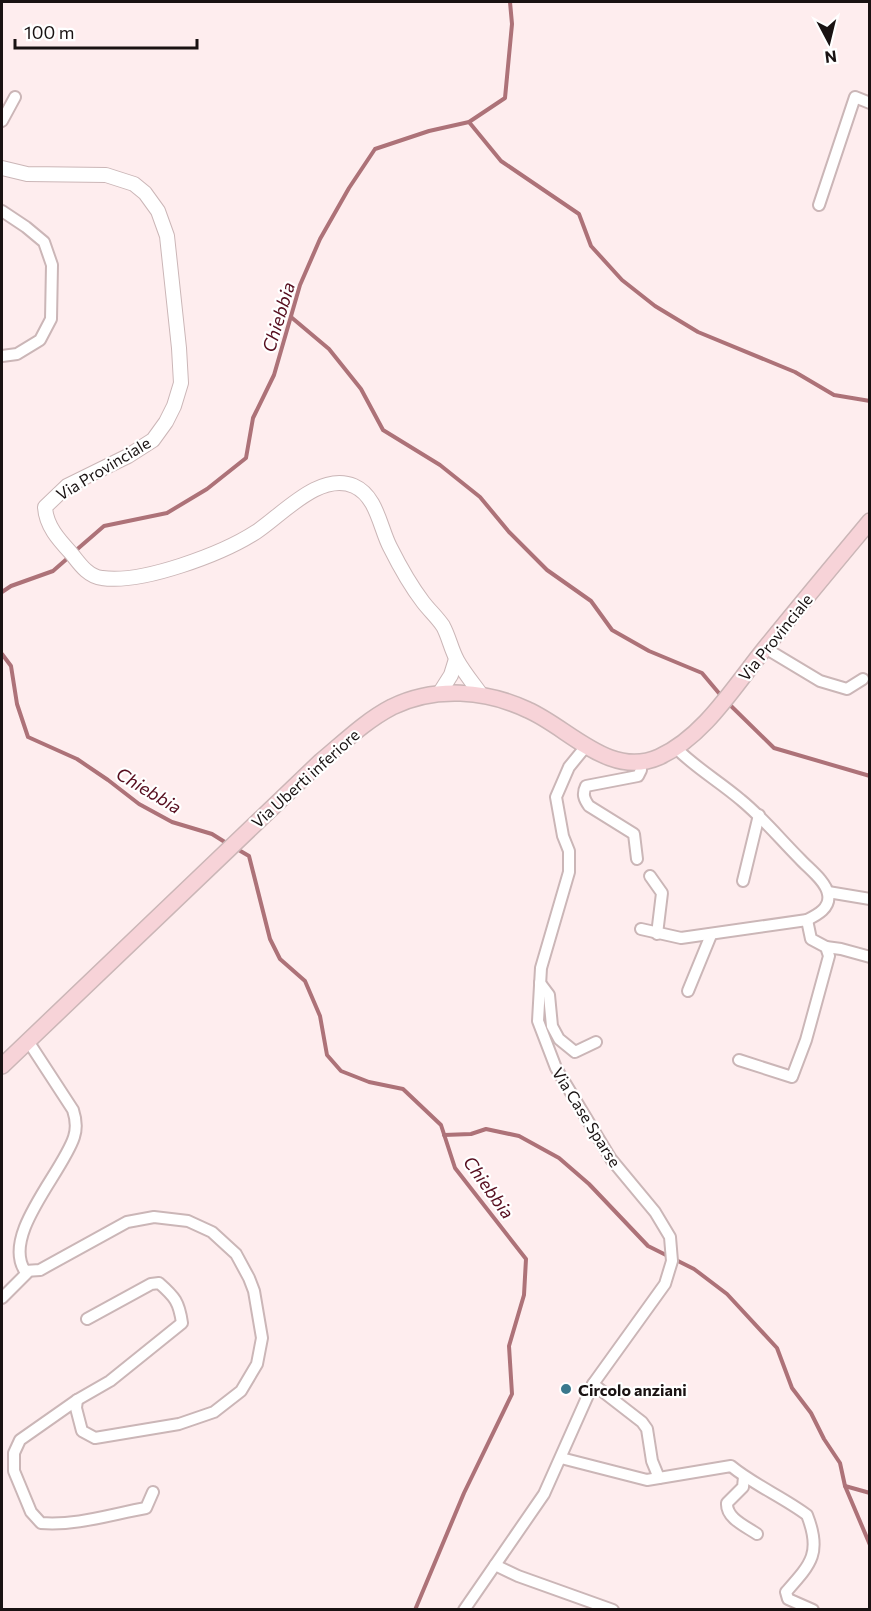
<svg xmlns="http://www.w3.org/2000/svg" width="871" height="1611" font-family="Commissioner,sans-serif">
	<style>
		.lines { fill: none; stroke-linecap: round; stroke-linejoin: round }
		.stream { stroke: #ad7278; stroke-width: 4 }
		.minor-casing { stroke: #cbb6b7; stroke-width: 14 }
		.tertiary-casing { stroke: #cbb6b7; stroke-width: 16 }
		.secondary-casing { stroke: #cbb6b7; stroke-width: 18 }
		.minor { stroke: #fff; stroke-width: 10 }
		.tertiary { stroke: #fff; stroke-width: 14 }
		.secondary { stroke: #f7d3d8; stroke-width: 15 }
		.poi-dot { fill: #3a788d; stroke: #fff; stroke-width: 2 }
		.labels { text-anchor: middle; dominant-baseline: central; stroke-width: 4.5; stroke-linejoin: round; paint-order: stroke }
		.street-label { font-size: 16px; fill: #191212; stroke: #fff }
		.poi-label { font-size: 16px; font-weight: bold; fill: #191212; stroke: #fff; text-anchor: start }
		.water-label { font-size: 18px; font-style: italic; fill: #560d1e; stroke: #fff }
	</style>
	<rect width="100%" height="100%" fill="#feedee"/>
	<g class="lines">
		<g class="stream">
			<polyline points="469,122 501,161 579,214 591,246 622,280 655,306 698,332 795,372 834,395 870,401"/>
			<polyline points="291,317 329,349 361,389 383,430 440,465 480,497 509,532 547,570 591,601 612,630 649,651 702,673 723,698"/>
			<polyline points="74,552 104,526 167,513 207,489 246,458 253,418 274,375 300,285 320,239 349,188 375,149 429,131 469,122 505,98 512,24 510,2"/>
			<polyline points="2,592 11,586 53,571 69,557"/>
			<polyline points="2,654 11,666 17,704 28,737 77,759 108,780 139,804 172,822 212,834 228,844"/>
			<polyline points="728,703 774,748 870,776"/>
			<polyline points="237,849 249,856 270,939 280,959 305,981 320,1016 327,1055 341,1071 369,1082 403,1089 441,1125 455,1168 526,1259 524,1295 509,1346 512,1394 464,1493 415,1610"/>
			<polyline points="444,1135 471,1134 486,1129 519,1136 559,1158 589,1184 648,1246 694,1269 727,1294 777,1348 792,1388 811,1413 824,1439 840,1463 845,1486 870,1545"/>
			<polyline points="845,1486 870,1493"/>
		</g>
		<defs>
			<g id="minor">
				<polyline points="2,121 15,97"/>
				<polyline points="819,205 855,97 870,103"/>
				<polyline points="2,211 26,227 44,242 52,265 51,319 40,340 17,354 2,356"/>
				<polyline points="765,648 820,681 847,689 863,679"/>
				<path d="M637 859 634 834 589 806C584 799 582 794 586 786L638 776 641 770 640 762"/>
				<polyline points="650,876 662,893 657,934"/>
				<polyline points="743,881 759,815"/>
				<polyline points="828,892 870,899"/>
				<path d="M641 929 681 938 807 920C817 915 831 908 828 894 826 881 808 868 800 859 780 839 763 818 741 800 720 782 696 768 677 749"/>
				<polyline points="826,947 841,949 870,957"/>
				<polyline points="540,983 549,995 552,1026 559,1039 575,1052 596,1042"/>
				<polyline points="688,991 711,935"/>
				<path d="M28 1041 73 1110C76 1119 77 1128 74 1137 63 1172 1 1235 25 1271L40 1270 127 1222 154 1217 188 1221 212 1232 236 1254 249 1278 254 1291 262 1338 257 1364 241 1391 214 1412 179 1424 95 1438 82 1431 76 1408 77 1400"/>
				<polyline points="739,1060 792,1077 806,1040 829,956 826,947 811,939 807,920"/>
				<polyline points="2,1298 27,1273"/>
				<path d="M87 1319 151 1284 159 1283C175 1297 179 1302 182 1323L110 1381 77 1400 20 1440 14 1453V1471L31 1512 41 1523C76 1526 112 1514 146 1508L153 1492"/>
				<polyline points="593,1384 642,1422 647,1429 652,1461 659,1478"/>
				<path d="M561 1458 647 1480 731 1466C754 1485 783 1497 807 1515 822 1553 811 1564 786 1592L788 1599 813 1610"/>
				<path d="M744 1477 743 1487 727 1503C726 1518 745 1526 757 1534"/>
				<polyline points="495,1565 518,1576 613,1610"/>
				<polyline points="464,1610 544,1494 593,1384 665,1284 672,1261 670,1237 655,1212 611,1159 556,1068 538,1021 541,968 569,872 569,851 563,836 556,797 569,767 587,745"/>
			</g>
			<g id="tertiary">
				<path d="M2 168 27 174 106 175 134 184 145 193 158 211 167 236 179 348 181 383 174 406 166 422 153 440 128 456 67 486 45 507C46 526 59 540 71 553 79 563 88 577 102 578 142 584 222 554 256 532 282 515 320 471 354 486 377 496 380 528 390 547 399 565 410 585 423 602 429 610 437 617 443 626 449 637 451 649 457 660 463 671 472 682 480 693"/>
				<polyline points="439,694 451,675 456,659"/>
			</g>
			<path id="secondary" d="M2 1066 320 762C343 743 365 721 392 707 435 686 486 690 528 710 569 728 610 779 659 757 704 737 735 685 766 647 800 605 835 563 870 521"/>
		</defs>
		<use href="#minor" class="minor-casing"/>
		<use href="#tertiary" class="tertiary-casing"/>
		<use href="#secondary" class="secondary-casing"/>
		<use href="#minor" class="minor"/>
		<use href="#tertiary" class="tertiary"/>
		<use href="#secondary" class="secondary"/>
	</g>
	<circle class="poi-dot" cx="566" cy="1389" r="6"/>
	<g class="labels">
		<g class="street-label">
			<text transform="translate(103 468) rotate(-31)">Via Provinciale</text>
			<text transform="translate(775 637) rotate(-51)">Via Provinciale</text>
			<text transform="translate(305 778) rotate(-42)">Via Uberti inferiore</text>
			<text transform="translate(587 1117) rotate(58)">Via Case Sparse</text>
		</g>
		<g class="poi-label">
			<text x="578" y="1389">Circolo anziani</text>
		</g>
		<g class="water-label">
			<text transform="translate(278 317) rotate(-73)">Chiebbia</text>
			<text transform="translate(149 790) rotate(31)">Chiebbia</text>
			<text transform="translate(489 1187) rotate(54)">Chiebbia</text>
		</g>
	</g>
	<rect width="871" height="1611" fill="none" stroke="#191212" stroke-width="6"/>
	<g transform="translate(829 42) rotate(173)" stroke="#ffffff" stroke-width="4.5" paint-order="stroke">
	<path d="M0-4.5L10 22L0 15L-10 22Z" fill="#191212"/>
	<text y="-9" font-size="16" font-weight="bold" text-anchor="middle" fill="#191212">N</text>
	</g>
	<path d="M15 39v9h182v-9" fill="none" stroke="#191212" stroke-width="3"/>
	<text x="24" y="39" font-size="18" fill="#191212" stroke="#ffffff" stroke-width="4.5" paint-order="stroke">100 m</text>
</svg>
